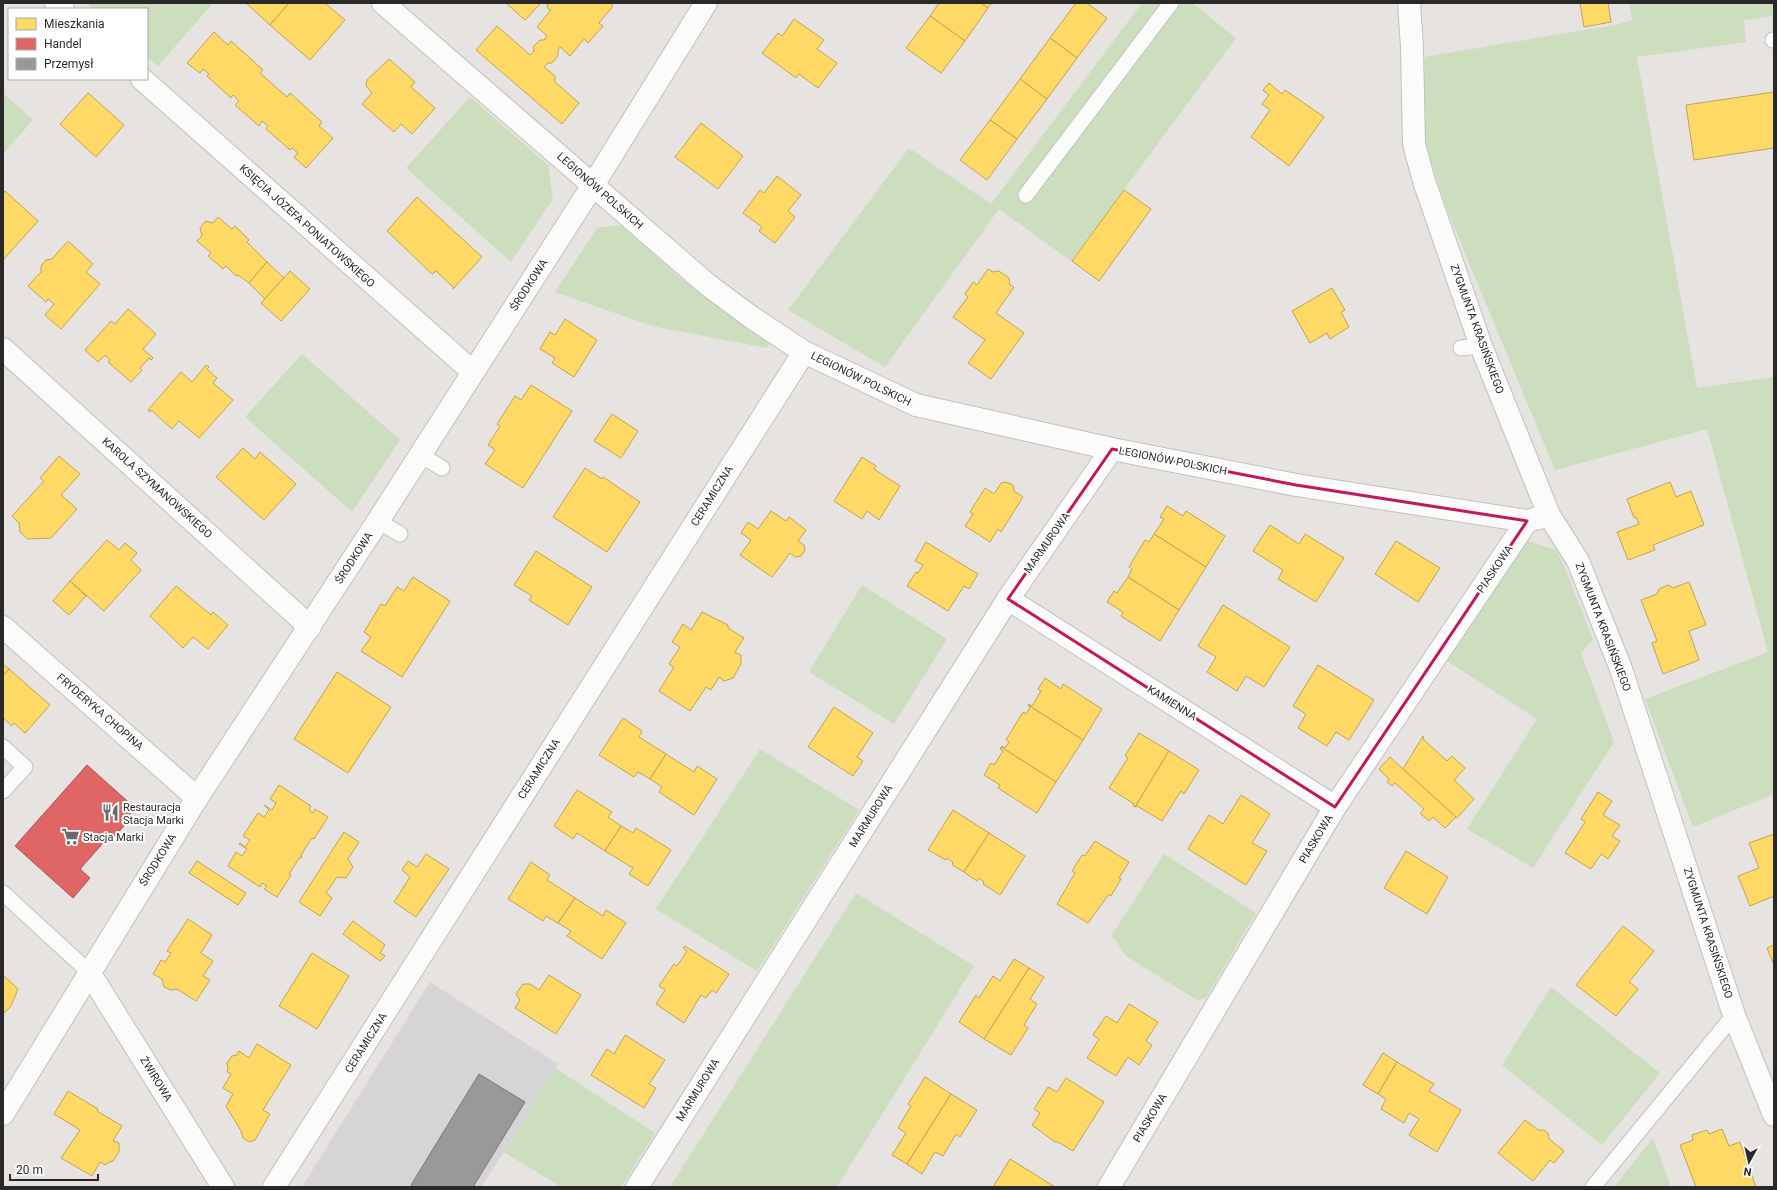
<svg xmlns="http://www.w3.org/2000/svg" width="1777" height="1190" font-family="Roboto,sans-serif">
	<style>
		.industrial { fill: #d7d4d7 }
		.green { fill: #ccdebd }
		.homes { fill: #ffd966; stroke: #bfa454 }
		.shops { fill: #e06666; stroke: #a95454 }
		.industry { fill: #999; stroke: #777 }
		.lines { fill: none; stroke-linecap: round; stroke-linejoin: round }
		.service-casing { stroke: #c1c0c0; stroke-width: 17 }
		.minor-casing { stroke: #c1c0c0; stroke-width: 24 }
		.service { stroke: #fbfbfa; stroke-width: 15 }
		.minor { stroke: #fbfbfa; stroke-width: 22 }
		.marked { fill: none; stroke: #c2185b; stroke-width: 3; stroke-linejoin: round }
		.labels { text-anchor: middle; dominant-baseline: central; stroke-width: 4; stroke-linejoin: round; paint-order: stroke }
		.street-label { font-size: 11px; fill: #292929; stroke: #fff }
		.poi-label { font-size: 11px; fill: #292929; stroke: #fff; text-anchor: start }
	</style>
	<rect width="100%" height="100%" fill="#e6e3e0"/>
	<polygon class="industrial" points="430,982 558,1064 504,1152 481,1187 302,1187"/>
	<g class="green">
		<polygon points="86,3 213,3 158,66 147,57 147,9 93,9"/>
		<polygon points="1142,3 1192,3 1236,38 1071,261 999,209 885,367 788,310 909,148 991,204"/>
		<polygon points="1629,3 1774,3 1774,16 1744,20 1746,42 1637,57 1697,388 1774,377 1774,794 1693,827 1645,699 1768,652 1707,429 1555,470 1448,212 1422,135 1425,57 1615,25 1632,20"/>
		<polygon points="3,93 33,120 3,154"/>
		<polygon points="470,97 548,165 553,199 511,262 406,168"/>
		<polygon points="621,225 680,278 769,344 767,348 652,326 555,292 597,228"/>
		<polygon points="302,354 400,440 352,512 245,417"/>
		<polygon points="1527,541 1556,550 1564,566 1593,639 1581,653 1614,742 1533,868 1467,829 1537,719 1447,661"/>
		<polygon points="862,585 947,639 894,724 809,672"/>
		<polygon points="760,749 859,810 757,971 656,909"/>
		<polygon points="1164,854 1256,913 1206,998 1197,1000 1126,956 1112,935"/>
		<polygon points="856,893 974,966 837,1187 670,1187"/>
		<polygon points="1551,987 1660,1073 1602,1145 1502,1065"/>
		<polygon points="555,1068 655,1133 621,1187 561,1187 504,1152"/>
		<polygon points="1653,1138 1671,1187 1614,1187"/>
	</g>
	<g class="homes">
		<polygon points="246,3 289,3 270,25"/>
		<polygon points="289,3 325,3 345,20 310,60 270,25"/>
		<polygon points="506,3 541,3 525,20"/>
		<polygon points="551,3 610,3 613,6 599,23 603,26 588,43 584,39 570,56 560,47 558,50 558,56 552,63 548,63 544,67 555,76 555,82 579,103 562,124 476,50 497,26 530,55 534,51 533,47 540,40 544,40 547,36 537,27 551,10 548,9 547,5"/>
		<polygon points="939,3 981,3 988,8 965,41 930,16"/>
		<polygon points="981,3 992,3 988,8"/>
		<polygon points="1076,3 1087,3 1107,18 1077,58 1050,38"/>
		<polygon points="1580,3 1608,3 1611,22 1584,27"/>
		<polygon points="930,16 965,41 941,73 906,48"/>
		<polygon points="794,19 824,40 817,49 837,63 818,88 799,74 796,78 762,53 778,33 782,36"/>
		<polygon points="214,32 228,45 231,41 263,70 260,73 287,97 290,93 322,122 319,126 333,138 306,168 294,157 298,153 292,148 290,150 266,129 268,126 262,121 259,126 235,105 239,101 233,95 231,98 207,76 209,74 203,69 200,73 187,63"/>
		<polygon points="1050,38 1077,58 1047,99 1020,79"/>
		<polygon points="389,59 415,82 411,87 435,108 412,134 401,124 394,132 362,104 372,93 366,86 367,80"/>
		<polygon points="1020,79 1047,99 1017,139 990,120"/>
		<polygon points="1269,83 1282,94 1285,90 1324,117 1289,166 1251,137 1270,110 1262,104 1269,95 1263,90"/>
		<polygon points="1774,92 1774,148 1694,160 1686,105"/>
		<polygon points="88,93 124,125 96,157 60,124"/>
		<polygon points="990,120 1017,139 987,180 960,160"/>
		<polygon points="701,123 743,156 718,189 675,157"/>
		<polygon points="777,176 801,195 788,211 795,217 775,243 759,231 762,227 743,213 760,190 764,193"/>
		<polygon points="1124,190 1151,209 1099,281 1072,261"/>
		<polygon points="5,191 38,221 3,260 3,194"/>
		<polygon points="417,197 482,257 453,289 453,287 436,271 432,274 387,231"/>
		<polygon points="218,217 232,229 235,226 249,240 247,242 267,262 249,283 238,275 236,276 226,266 223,269 208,256 211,253 197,241 202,236 200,228 206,221 213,223"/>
		<polygon points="68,241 93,264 86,272 100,284 61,329 45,315 54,304 48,299 46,302 28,286 41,272 41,266 46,260 52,259"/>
		<polygon points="267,262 284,278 265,299 249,283"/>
		<polygon points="988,269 993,272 999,271 1009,278 1010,285 1014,287 996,313 1024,333 991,379 968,363 985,340 953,317 968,297 965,294 973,282 977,285"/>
		<polygon points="290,271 310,289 281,321 261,303"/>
		<polygon points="1332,288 1345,310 1341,312 1349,327 1330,339 1327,333 1310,343 1292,311"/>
		<polygon points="128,309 156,334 143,349 153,358 151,360 149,358 140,368 142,370 131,382 108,362 110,360 105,355 98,362 85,350 111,321 115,324"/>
		<polygon points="565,319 597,340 574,377 552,363 555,358 540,349 550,332 555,335"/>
		<polygon points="206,365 209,367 207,369 217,378 213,383 233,400 199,438 179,421 172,429 151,410 150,412 148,410 181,372 192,382"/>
		<polygon points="531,385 572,411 523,488 485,464 495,450 488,445 500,426 497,424 515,396 521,400"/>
		<polygon points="612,414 638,431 621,458 594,441"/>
		<polygon points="243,448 255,459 260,452 296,484 264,520 216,477"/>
		<polygon points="59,456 80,474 61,495 77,509 51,538 28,539 20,532 19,523 12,516 44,481 40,478"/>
		<polygon points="862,457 876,466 874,469 900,486 879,520 867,511 862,519 834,501"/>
		<polygon points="585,468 602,479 603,477 640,502 607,552 553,517"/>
		<polygon points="1006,482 1013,485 1014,491 1023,497 1001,532 998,529 990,542 965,526 973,514 970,512 985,488 994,494 1001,483"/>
		<polygon points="1670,482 1676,497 1691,491 1704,525 1653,545 1655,550 1628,560 1617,532 1639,524 1636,517 1634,518 1627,499"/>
		<polygon points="1167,506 1183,516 1186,511 1225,536 1206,567 1154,534 1164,519 1160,517"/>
		<polygon points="771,511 786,521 789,517 806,530 798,541 804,545 805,550 801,556 795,557 790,553 772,577 740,555 751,540 741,533 748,522 758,529"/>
		<polygon points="1270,525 1299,544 1305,534 1344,558 1316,602 1278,579 1283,570 1253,551"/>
		<polygon points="1154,534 1206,567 1179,610 1128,577 1132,569 1129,567 1145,540 1149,542"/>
		<polygon points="107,540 119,550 125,543 137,553 131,560 141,570 104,611 70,581"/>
		<polygon points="1396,541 1440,568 1418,602 1375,574"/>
		<polygon points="926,542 978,574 969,589 964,586 948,611 907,586 916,572 918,573 923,565 915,561"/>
		<polygon points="536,551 592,587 568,625 529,600 532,596 514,585"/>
		<polygon points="413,577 450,601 402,677 361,651 371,637 364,632 381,604 385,606 397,587 404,591"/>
		<polygon points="1128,577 1179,610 1160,641 1121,616 1123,612 1107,602 1114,591 1117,593"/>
		<polygon points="70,581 86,596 69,615 53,601"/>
		<polygon points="1689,582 1706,625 1689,631 1699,660 1663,674 1652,643 1657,641 1641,600 1657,594 1659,589 1668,585 1673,588"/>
		<polygon points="176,586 211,615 213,612 228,625 208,649 193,637 183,648 150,616"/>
		<polygon points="1223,605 1290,647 1264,687 1246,676 1237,691 1207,672 1216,657 1198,646"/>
		<polygon points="702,612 728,625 728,628 744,638 735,652 741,655 741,664 733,678 724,681 719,677 711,690 706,687 690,711 659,691 674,667 669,664 680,647 672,642 683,624 691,630"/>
		<polygon points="3,664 9,669 3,676"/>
		<polygon points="1318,665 1374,700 1349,740 1336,732 1327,746 1298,728 1306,714 1293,706"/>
		<polygon points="9,669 50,705 25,733 14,723 12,726 3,718 3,676"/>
		<polygon points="337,672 391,707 348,773 294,739"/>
		<polygon points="1045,678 1061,689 1063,684 1102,709 1083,740 1028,705 1029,704 1032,706 1041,691 1038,689"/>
		<polygon points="1028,705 1083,740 1056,782 1001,747 1002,746 1005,748 1009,742 1006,740 1023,712 1026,714 1030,708"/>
		<polygon points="834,707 873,733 857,757 863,761 853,776 808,747"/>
		<polygon points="623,718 642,731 639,737 666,754 650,779 638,772 634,777 599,755"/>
		<polygon points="1139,733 1169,751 1135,807 1133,806 1134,804 1109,788 1128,758 1125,756"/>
		<polygon points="1423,736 1424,737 1423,739 1447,761 1452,756 1465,768 1454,780 1474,799 1457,818 1403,769"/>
		<polygon points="1001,747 1056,782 1037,813 998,788 1000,785 984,775 991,763 994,765 1003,751 1000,749"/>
		<polygon points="1169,751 1199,770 1184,794 1181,791 1162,821 1137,806 1135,807"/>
		<polygon points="666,754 694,772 697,766 717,779 694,815 659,792 662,787 650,779"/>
		<polygon points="1390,757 1456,817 1445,828 1433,817 1429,821 1420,813 1424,809 1395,783 1392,786 1387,782 1389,779 1379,769"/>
		<polygon points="279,785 311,806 309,810 313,813 315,809 328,817 314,839 312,838 301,855 302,858 300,857 289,874 291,875 277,897 264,889 267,886 262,883 260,887 228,866 236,852 242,856 247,849 239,844 240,843 245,847 250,840 243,836 258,813 264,817 269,810 264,805 272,810 276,803 270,799"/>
		<polygon points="577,790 612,812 608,817 621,826 605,851 577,833 573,839 554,826"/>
		<polygon points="1598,792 1612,801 1603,815 1620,825 1612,836 1620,841 1608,859 1601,854 1591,869 1565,853 1585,822 1581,819"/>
		<polygon points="1241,795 1270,814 1252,843 1267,851 1246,885 1188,849 1209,815 1223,824"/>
		<polygon points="953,810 989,833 964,872 952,865 953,862 947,858 946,860 928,850"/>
		<polygon points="621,826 633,833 636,828 671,850 648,886 629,874 633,868 605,851"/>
		<polygon points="344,832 359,842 348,859 353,867 346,878 337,877 326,893 332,898 320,916 299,902"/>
		<polygon points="989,833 1025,856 1000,895 983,884 984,882 979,878 977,881 964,872"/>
		<polygon points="1774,834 1774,896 1750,906 1738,876 1759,868 1749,843"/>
		<polygon points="1095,841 1129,862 1119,878 1121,879 1111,896 1109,894 1088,923 1057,904 1075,873 1072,871 1082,855 1085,856"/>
		<polygon points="1406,851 1448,877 1427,914 1384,888"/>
		<polygon points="426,854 449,869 416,917 394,902 410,877 402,870 408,861 417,867"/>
		<polygon points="197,861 246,893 238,905 189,873"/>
		<polygon points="531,862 550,875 547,880 575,898 558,923 546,916 543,921 508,899"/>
		<polygon points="575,898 603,916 606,910 626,923 602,959 567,936 571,931 558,923"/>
		<polygon points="188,919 212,935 201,953 213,961 203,976 210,980 196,1001 177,989 171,990 164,987 162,979 153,974 161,960 165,962 171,953 167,951"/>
		<polygon points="353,921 385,945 380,953 385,956 380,961 343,934"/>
		<polygon points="1623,926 1654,951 1629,982 1638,989 1616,1016 1576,985"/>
		<polygon points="1774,945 1774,965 1767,948"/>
		<polygon points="685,946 729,974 716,993 712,990 706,998 701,995 684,1023 656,1004 665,990 659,986 674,964 677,966 687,951 683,948"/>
		<polygon points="312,953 349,976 317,1029 279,1006"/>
		<polygon points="1014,959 1029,968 984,1039 959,1022 976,995 979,998 993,976 1000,981"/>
		<polygon points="1029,968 1044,977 1030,999 1037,1004 1024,1025 1028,1028 1011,1055 984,1039"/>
		<polygon points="3,975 18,989 11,1006 3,1014"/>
		<polygon points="549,975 581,995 556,1034 515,1008 520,1000 516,994 523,984 530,984 539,990"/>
		<polygon points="1129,1004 1158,1022 1146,1041 1152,1045 1139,1065 1128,1057 1116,1076 1087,1058 1099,1039 1093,1035 1106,1016 1117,1023"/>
		<polygon points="625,1035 665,1060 649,1084 656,1088 644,1108 591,1075 607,1049 614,1054"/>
		<polygon points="257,1044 291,1065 263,1110 270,1114 255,1140 249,1142 243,1138 241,1131 226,1106 233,1094 223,1088 231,1074 227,1072 228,1068 227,1063 232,1056 237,1055 239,1051 249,1058"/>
		<polygon points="1383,1053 1397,1062 1378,1094 1363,1085"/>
		<polygon points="1397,1062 1434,1084 1429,1091 1461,1110 1437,1152 1409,1135 1419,1119 1409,1113 1404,1123 1381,1109 1386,1099 1378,1094"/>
		<polygon points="925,1077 951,1094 907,1164 892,1155 906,1133 898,1128 911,1106 908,1104"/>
		<polygon points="1066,1078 1104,1102 1073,1151 1058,1142 1055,1142 1032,1125 1040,1113 1034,1109 1048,1087 1057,1092"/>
		<polygon points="68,1091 98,1109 97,1111 122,1126 113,1141 119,1143 119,1152 113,1161 107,1163 106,1165 100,1162 92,1176 61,1158 80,1130 54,1114"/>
		<polygon points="951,1094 977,1110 960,1137 956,1134 943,1156 935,1152 922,1174 907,1164"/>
		<polygon points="1525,1120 1538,1130 1544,1130 1548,1133 1549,1139 1564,1151 1554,1163 1550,1160 1533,1181 1498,1153"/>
		<polygon points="1722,1129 1729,1146 1740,1142 1756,1187 1696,1187 1680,1145 1693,1140 1692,1135 1707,1130 1709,1134"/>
		<polygon points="1010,1159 1055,1187 993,1187"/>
	</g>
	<polygon class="shops" points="87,765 135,808 121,824 124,826 115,836 112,833 80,869 90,878 73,898 15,846"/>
	<polygon class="industry" points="479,1074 525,1102 473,1187 413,1187 411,1185"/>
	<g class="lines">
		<defs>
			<g id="service">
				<polyline points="1773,40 1774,40"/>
				<polyline points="1026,195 1171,3"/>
				<polyline points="1461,348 1481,346"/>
				<polyline points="420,455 442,468"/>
				<polyline points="378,521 400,534"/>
				<polyline points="3,747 25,767 3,791"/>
				<polyline points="3,893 89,972"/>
				<polyline points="1593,1187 1734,1015"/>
			</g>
			<g id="minor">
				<polyline points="56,3 63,9"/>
				<polyline points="383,3 708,285 751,317 804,352 916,405 1112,449 1296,485 1527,521"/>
				<polyline points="1409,3 1412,47 1414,144 1424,181 1481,346 1549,515 1578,561 1621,669 1734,1015 1774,1115"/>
				<polyline points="142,79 473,372"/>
				<polyline points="3,349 310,627"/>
				<polyline points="1008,599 1335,807"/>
				<polyline points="3,627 197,798"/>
				<polyline points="89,972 223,1187"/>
				<polyline points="3,1114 197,798 378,521 593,185 706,3"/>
				<polyline points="274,1187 804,352"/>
				<polyline points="637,1187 1008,599 1112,449"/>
				<polyline points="1109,1187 1335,807 1527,521 1539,518"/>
			</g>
		</defs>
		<use href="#service" class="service-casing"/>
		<use href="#minor" class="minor-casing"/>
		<use href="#service" class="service"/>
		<use href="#minor" class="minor"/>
	</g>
	<path class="marked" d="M1112 449 1296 485 1527 521 1335 807 1008 599Z"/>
	<defs>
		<symbol id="restaurant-bare" viewBox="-9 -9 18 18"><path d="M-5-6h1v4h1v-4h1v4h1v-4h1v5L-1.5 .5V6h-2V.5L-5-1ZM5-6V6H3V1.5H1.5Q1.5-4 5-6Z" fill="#6b6a69" stroke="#fff" stroke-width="2.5" paint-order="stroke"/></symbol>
		<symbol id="supermarket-bare" viewBox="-9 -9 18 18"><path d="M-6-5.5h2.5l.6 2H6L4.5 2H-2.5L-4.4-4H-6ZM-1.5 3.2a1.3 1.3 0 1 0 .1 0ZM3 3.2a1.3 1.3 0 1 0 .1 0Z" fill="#6b6a69" stroke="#fff" stroke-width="2.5" paint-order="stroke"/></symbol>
	</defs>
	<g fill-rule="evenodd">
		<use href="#restaurant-bare" x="98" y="800" width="25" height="25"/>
		<use href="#supermarket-bare" x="58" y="824" width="25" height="25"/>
	</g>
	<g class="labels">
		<g class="street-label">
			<text transform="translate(600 191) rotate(41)">LEGIONÓW POLSKICH</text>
			<text transform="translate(307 226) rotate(42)">KSIĘCIA JÓZEFA PONIATOWSKIEGO</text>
			<text transform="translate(529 285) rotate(-57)">ŚRODKOWA</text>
			<text transform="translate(1477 329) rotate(70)">ZYGMUNTA KRASIŃSKIEGO</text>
			<text transform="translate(861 379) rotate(26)">LEGIONÓW POLSKICH</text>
			<text transform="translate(1173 461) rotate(11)">LEGIONÓW POLSKICH</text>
			<text transform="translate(157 488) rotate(42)">KAROLA SZYMANOWSKIEGO</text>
			<text transform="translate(712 496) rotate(-58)">CERAMICZNA</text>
			<text transform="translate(1047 543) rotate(-55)">MARMUROWA</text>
			<text transform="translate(354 558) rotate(-57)">ŚRODKOWA</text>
			<text transform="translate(1495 569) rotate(-56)">PIASKOWA</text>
			<text transform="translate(1603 627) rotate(69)">ZYGMUNTA KRASIŃSKIEGO</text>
			<text transform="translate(1172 703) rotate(32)">KAMIENNA</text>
			<text transform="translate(100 712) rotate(41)">FRYDERYKA CHOPINA</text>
			<text transform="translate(539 769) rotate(-58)">CERAMICZNA</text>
			<text transform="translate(871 816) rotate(-58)">MARMUROWA</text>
			<text transform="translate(1316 839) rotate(-59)">PIASKOWA</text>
			<text transform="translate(158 860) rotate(-58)">ŚRODKOWA</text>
			<text transform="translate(1708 933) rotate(72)">ZYGMUNTA KRASIŃSKIEGO</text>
			<text transform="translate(366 1043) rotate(-58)">CERAMICZNA</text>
			<text transform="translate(156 1079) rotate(58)">ŻWIROWA</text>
			<text transform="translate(698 1090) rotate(-58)">MARMUROWA</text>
			<text transform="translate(1150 1118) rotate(-59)">PIASKOWA</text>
		</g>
		<g class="poi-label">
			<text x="123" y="807">Restauracja<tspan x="123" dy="13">Stacja Marki</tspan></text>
			<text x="83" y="837">Stacja Marki</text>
		</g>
	</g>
	<rect width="1777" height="1190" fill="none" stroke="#292929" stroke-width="8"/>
	<rect x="8" y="8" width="140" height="72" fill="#ffffff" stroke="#a9a9a9"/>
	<rect x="16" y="18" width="20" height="12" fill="#ffd966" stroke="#a9a9a9"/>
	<text x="44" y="28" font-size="12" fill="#292929">Mieszkania</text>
	<rect x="16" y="38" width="20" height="12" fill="#e06666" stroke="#a9a9a9"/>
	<text x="44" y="48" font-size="12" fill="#292929">Handel</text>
	<rect x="16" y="58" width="20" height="12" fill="#999999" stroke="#a9a9a9"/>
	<text x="44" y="68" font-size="12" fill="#292929">Przemysł</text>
	<g transform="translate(1749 1162) rotate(188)" stroke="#ffffff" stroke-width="3" paint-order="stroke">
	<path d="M0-3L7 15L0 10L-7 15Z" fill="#292929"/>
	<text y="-6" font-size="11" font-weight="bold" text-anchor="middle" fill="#292929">N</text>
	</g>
	<path d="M10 1174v6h88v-6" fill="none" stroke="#292929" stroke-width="2"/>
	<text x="16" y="1174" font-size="12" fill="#292929" stroke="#ffffff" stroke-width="3" paint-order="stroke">20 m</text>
</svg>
